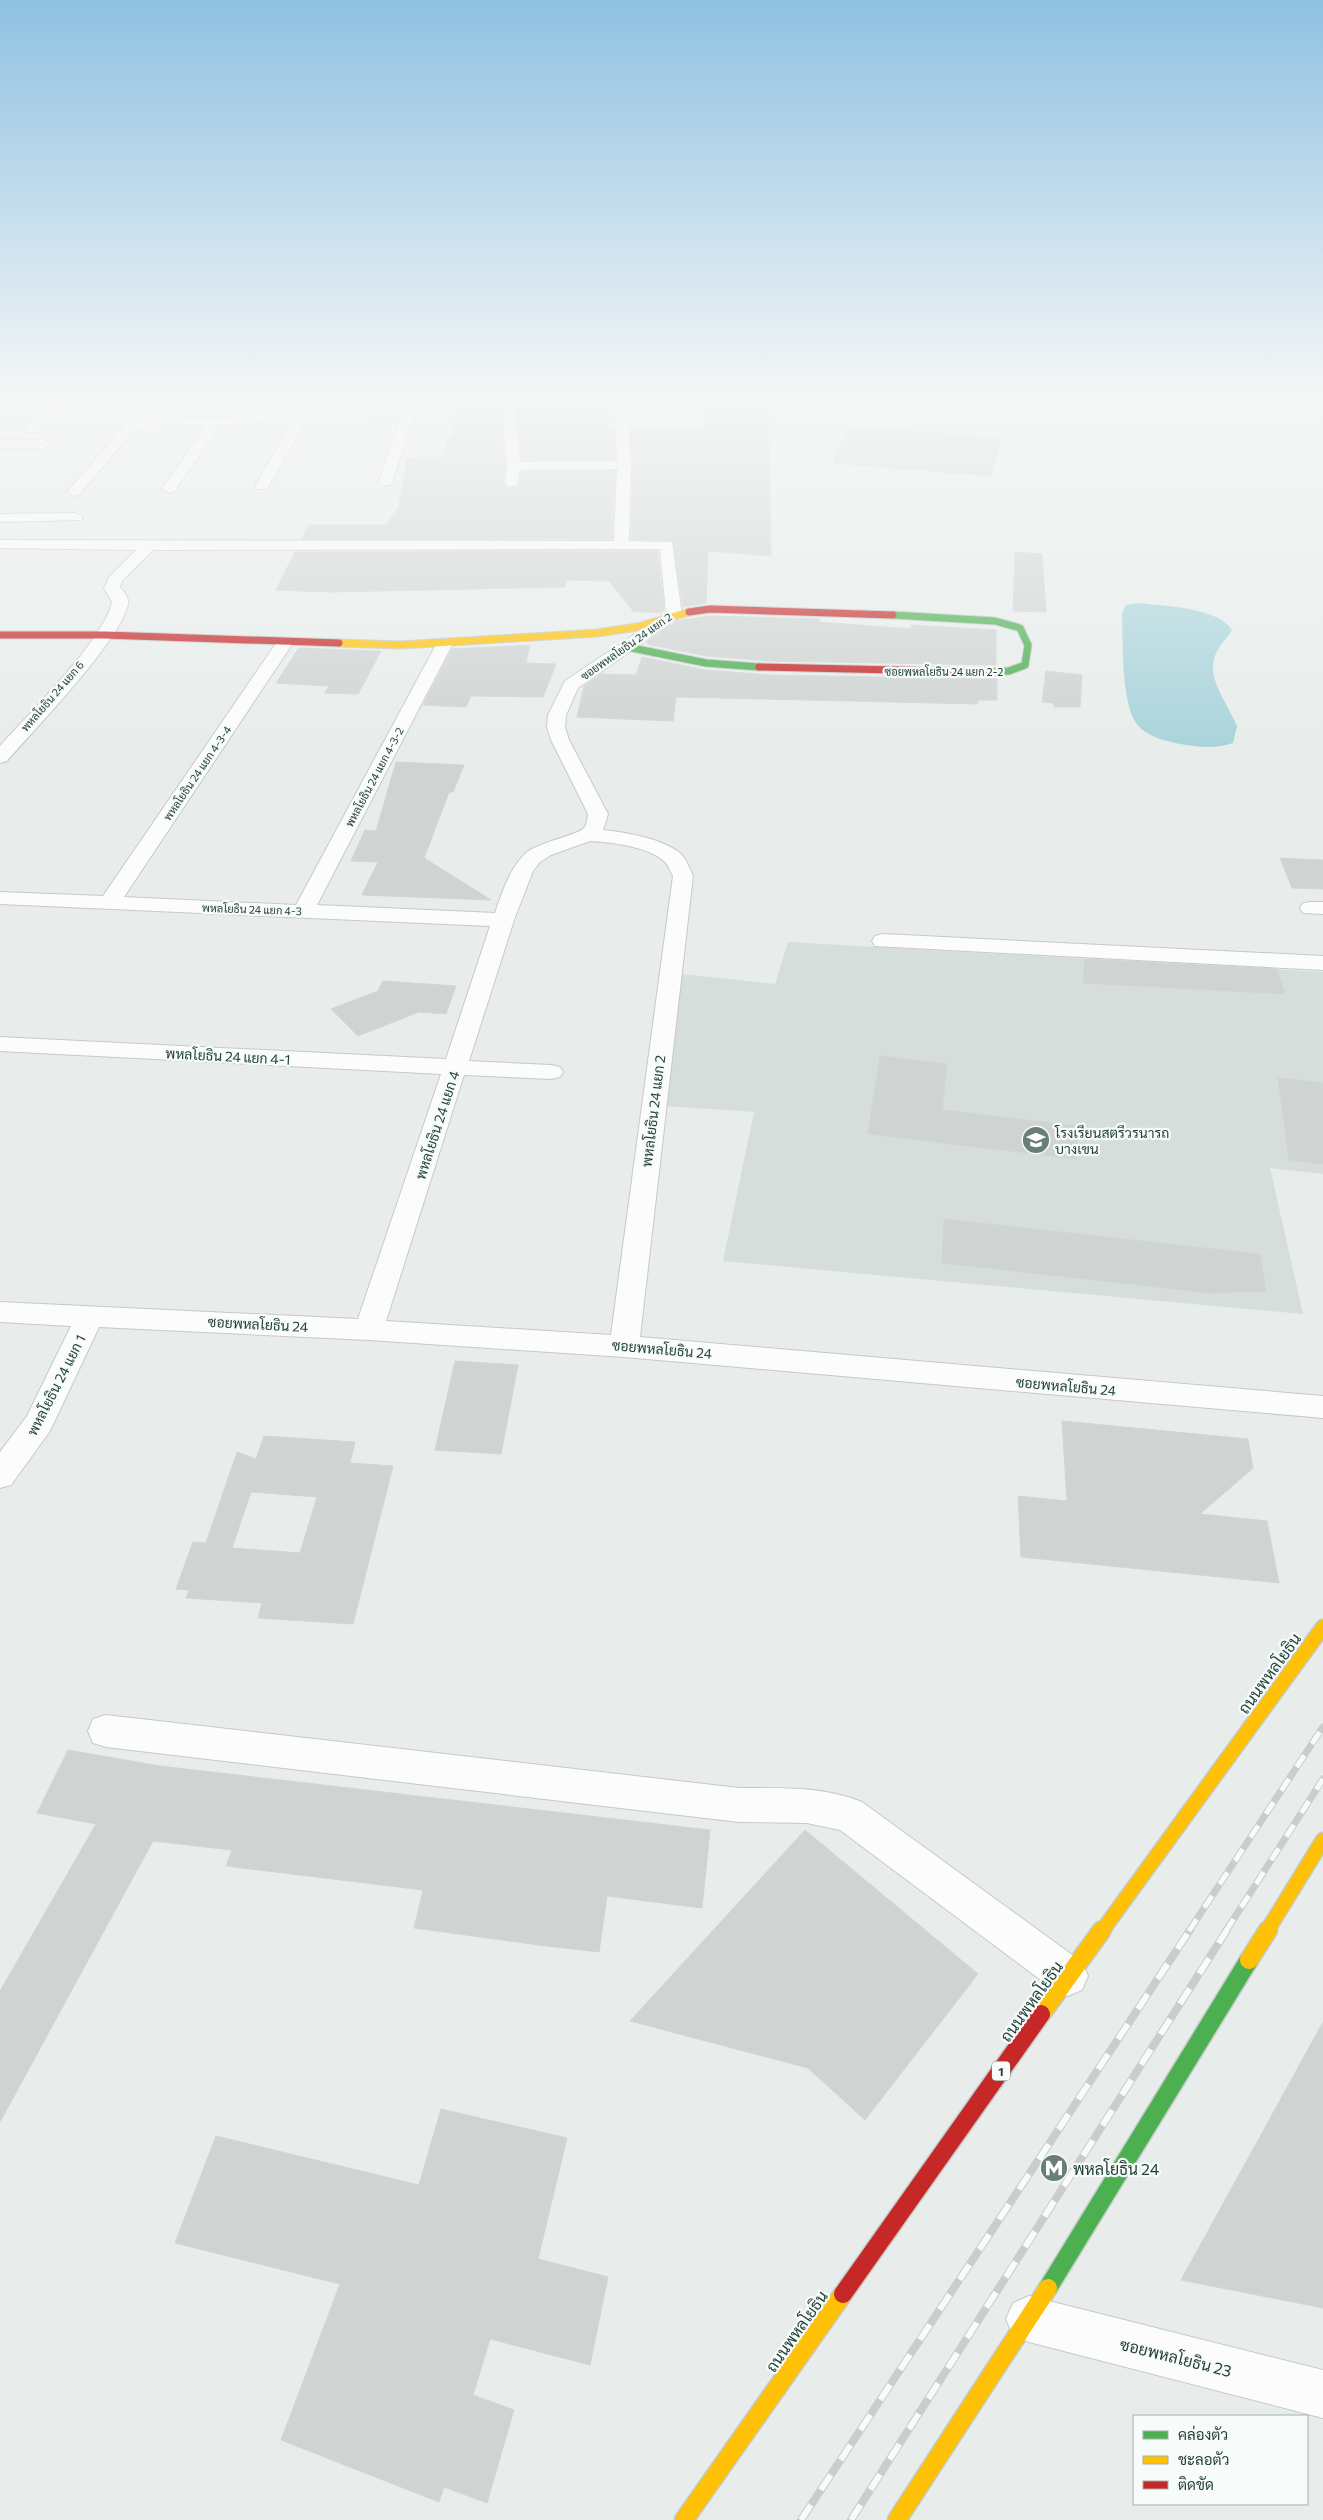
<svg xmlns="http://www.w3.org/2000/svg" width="1323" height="2520" font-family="Commissioner,Sarabun,sans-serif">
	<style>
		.built { fill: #d6dedb }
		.water { fill: #a9d4db }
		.building { fill: #cfd4d2; stroke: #d1d6d4; fill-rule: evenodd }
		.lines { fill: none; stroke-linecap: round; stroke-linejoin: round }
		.street-casing { stroke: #c5cac8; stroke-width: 2 }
		.fast-far1-casing { stroke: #c3cbc8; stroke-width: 9 }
		.fast-casing { stroke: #c3cbc8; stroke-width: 21 }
		.slow-far2-casing { stroke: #c3cbc8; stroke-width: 9 }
		.slow-far1-casing { stroke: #c3cbc8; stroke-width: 17 }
		.slow-casing { stroke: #c3cbc8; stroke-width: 21 }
		.jam-far1-casing { stroke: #c3cbc8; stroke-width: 9 }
		.jam-casing { stroke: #c3cbc8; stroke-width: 21 }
		.street { fill: #fcfcfc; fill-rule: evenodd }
		.fast-far1 { stroke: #4caf50; stroke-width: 7 }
		.fast { stroke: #4caf50; stroke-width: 18 }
		.slow-far2 { stroke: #ffc107; stroke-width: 7 }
		.slow-far1 { stroke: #ffc107; stroke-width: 14 }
		.slow { stroke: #ffc107; stroke-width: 18 }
		.jam-far1 { stroke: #c62828; stroke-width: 7 }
		.jam { stroke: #c62828; stroke-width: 18 }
		.rail-far1-casing { stroke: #c9cdcc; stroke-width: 7 }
		.rail-casing { stroke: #c9cdcc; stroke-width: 8 }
		.rail-far1 { stroke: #f7fbf9; stroke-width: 5; stroke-dasharray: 14; stroke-linecap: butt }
		.rail { stroke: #f7fbf9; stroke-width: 6; stroke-dasharray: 18; stroke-linecap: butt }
		.labels { text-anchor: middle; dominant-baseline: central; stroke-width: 4.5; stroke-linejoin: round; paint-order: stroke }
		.far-street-label { font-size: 11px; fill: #24423a; stroke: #f7fbf9 }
		.shield { fill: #f7fbf9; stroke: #637a73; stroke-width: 1 }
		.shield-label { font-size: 12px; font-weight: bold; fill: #24423a }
		.street-label { font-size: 14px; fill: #24423a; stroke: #f7fbf9 }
		.poi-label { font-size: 14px; fill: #24423a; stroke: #f7fbf9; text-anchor: start }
		.near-street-label { font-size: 16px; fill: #24423a; stroke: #f7fbf9 }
		.near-poi-label { font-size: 16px; fill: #24423a; stroke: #f7fbf9; text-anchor: start }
	</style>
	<rect width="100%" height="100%" fill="#e8edeb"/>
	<polygon class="built" points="788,942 1323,972 1323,1174 1270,1168 1303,1314 723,1261 754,1112 665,1106 681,974 775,984"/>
	<path class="water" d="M1138 603C1163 606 1218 607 1232 630 1227 639 1218 646 1215 656 1206 678 1229 706 1237 726L1233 743C1216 749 1197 747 1180 744 1165 741 1145 736 1136 723 1121 701 1123 640 1122 613L1126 605Z"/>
	<g class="building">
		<polygon points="461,396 599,396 598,404 607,404 605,430 614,430 615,459 522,460 516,408 507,402 500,408 505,466 503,483 507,488 518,487 522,472 615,471 612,539 302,539 309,525 386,525 399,506 407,458 443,457 448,437 452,437"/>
		<polygon points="768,405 771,556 708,551 706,603 683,607 673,541 631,539 633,465 630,430 704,430 706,407"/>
		<polygon points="849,426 1002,438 990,476 833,463"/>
		<polygon points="658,551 664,611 658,613 633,611 609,581 566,580 565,587 332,592 276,590 295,552"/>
		<polygon points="1015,552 1042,554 1046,612 1013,611"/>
		<polygon points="710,616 819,619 819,622 912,629 911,625 996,630 996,665 769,661 706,656 647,644 648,641 677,621"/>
		<polygon points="530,645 526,663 556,664 543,697 471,696 466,707 423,705 452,649"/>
		<polygon points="299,648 375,651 381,651 358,694 325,693 329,686 276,683"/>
		<polygon points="642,657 706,670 769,675 997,679 997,700 977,700 978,704 676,697 673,721 577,717 584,686 601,674 636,675"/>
		<polygon points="1046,671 1082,675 1080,707 1054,707 1054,703 1042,702"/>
		<polygon points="396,762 464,765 453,792 449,792 424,858 491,900 362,895 378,862 351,861 365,830 376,831"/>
		<polygon points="1280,858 1323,860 1323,889 1292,888"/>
		<polygon points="1085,959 1277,969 1285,994 1083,983"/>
		<polygon points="383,981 456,986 446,1014 419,1012 358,1036 331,1009 378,991"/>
		<polygon points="880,1056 947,1064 942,1110 1078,1126 1077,1159 868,1134"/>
		<polygon points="1278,1078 1323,1083 1323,1164 1289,1160"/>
		<polygon points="944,1219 1260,1254 1266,1291 1210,1293 942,1263"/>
		<polygon points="455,1361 518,1365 501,1454 435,1450"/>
		<polygon points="1062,1421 1248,1439 1253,1468 1200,1514 1267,1521 1279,1583 1021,1557 1018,1496 1067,1501"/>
		<path d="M264 1436 355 1442 350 1463 393 1466 353 1624 258 1618 262 1603 186 1598 189 1590 176 1589 193 1542 206 1543 237 1452 256 1459ZM251 1492 317 1497 300 1553 232 1548Z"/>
		<polygon points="68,1750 160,1766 710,1830 702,1908 607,1896 599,1952 546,1946 414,1928 423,1890 226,1866 232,1850 153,1841 0,2122 0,1991 96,1824 37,1813"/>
		<polygon points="805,1830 978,1974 865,2120 808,2068 630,2021"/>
		<polygon points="1323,2022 1323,2308 1181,2280"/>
		<polygon points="441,2109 567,2138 538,2259 608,2277 590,2365 490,2339 473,2395 514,2410 487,2503 444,2487 439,2502 281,2440 340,2284 175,2243 216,2136 419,2185"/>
	</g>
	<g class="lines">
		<defs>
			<g id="street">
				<polygon points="60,396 73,396 34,432 26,432 24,429 36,417 0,417 0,409 45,409"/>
				<polygon points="266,396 278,396 269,411 413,410 415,413 391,485 386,486 379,482 401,417 308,418 267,489 257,489 255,486 295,418 264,419 251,426 219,426 174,492 169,493 162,489 206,426 140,427 133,431 79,495 74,496 67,492 125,425 133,420 249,418 253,416"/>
				<path d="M614 396H626L631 465 629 541 672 542 682 615 578 688 566 715 565 727 569 740 608 814 603 830C624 832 666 839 682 855 687 861 690 869 693 876L640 1337 1323 1396V1418L624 1357 369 1340 99 1327 50 1431 11 1485 0 1488V1452L27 1416 71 1326 0 1322V1302L358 1319 441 1074 0 1051V1037L446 1059 490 926 0 904V892L103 896 279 639 285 638 293 643 124 897 296 905 437 643 445 638 453 643 317 905 495 913C502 892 510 867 527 852 540 842 578 835 584 828 587 825 587 819 588 814L551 740 547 727 548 715 565 681 666 613 660 549 153 550 122 581 120 587C124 592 129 597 128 604 122 639 33 731 7 761L0 763V746C27 716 106 637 112 602L104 588 110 576 136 550 0 548V540L614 541 617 469 520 470 517 486H507L505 483 507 466 502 408 508 404 514 408 520 462 617 461ZM590 841C611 842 650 847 665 862 669 866 670 871 673 876L611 1335 386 1321 464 1075 551 1079 560 1077 563 1072 560 1067 551 1065 469 1061 514 920 533 871 540 862 551 855Z"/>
				<polygon points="775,396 864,396 850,404 781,400"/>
				<polygon points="0,440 45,440 51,444 45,448 0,448"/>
				<polygon points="76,513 83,517 81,520 0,522 0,514"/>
				<polygon points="1311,902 1323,902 1323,914 1303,913 1300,908 1303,903"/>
				<polygon points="883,934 1323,956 1323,970 875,946 872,941 875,936"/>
				<path d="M106 1715 739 1788C781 1788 823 1786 862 1802L1082 1962 1088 1976 1082 1990 1068 1996 1054 1990 840 1830 807 1823 739 1822 106 1747 93 1743 88 1731 93 1719Z"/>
				<polygon points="1029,2296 1323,2370 1323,2418 1029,2342 1013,2335 1006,2319 1013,2303"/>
			</g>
			<g id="fast-far1">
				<polyline points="893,615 995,621 1020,628 1028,645 1025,665 1009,671 985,672"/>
				<polyline points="627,647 706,663 759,667"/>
			</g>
			<polyline id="fast" points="1048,2288 1249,1960"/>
			<polyline id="slow-far2" points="339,643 401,645 597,633 637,627 689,612"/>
			<g id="slow-far1">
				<polyline points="1102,1931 1323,1627"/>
				<polyline points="1267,1931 1323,1840"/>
			</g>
			<g id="slow">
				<polyline points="1249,1960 1268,1930"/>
				<polyline points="1041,2014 1102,1930"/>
				<polyline points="684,2520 843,2294"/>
				<polyline points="897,2520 1048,2288"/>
			</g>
			<g id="jam-far1">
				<polyline points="689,612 710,609 893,615"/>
				<polyline points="0,635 105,635 339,643"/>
				<polyline points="759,667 985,672"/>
			</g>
			<polyline id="jam" points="843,2294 1041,2014"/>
		</defs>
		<use href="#street" class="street-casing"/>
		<use href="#fast-far1" class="fast-far1-casing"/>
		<use href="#fast" class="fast-casing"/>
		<use href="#slow-far2" class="slow-far2-casing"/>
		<use href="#slow-far1" class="slow-far1-casing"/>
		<use href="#slow" class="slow-casing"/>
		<use href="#jam-far1" class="jam-far1-casing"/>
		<use href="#jam" class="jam-casing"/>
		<use href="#street" class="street"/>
		<use href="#fast-far1" class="fast-far1"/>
		<use href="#fast" class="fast"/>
		<use href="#slow-far2" class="slow-far2"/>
		<use href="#slow-far1" class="slow-far1"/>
		<use href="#slow" class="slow"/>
		<use href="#jam-far1" class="jam-far1"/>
		<use href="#jam" class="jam"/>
		<defs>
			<g id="rail-far1">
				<polyline points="1189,1931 1323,1727"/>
				<polyline points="1226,1931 1323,1779"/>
			</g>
			<g id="rail">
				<polyline points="801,2520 1190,1930"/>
				<polyline points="851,2520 1227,1930"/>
			</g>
		</defs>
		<use href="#rail-far1" class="rail-far1-casing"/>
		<use href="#rail" class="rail-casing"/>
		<use href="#rail-far1" class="rail-far1"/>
		<use href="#rail" class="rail"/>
	</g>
	<linearGradient id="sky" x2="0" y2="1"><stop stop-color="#8fc1e3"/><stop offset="0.53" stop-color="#f5f7f6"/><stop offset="1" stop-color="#f5f7f6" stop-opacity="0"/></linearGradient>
	<rect width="1323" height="748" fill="url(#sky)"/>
	<defs>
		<symbol id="school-disc" viewBox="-11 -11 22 22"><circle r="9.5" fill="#697e78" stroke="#f7fbf9"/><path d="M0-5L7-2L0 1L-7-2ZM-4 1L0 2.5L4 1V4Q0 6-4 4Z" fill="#fff"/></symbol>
		<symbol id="metro-disc" viewBox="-11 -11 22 22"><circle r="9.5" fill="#697e78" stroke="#f7fbf9"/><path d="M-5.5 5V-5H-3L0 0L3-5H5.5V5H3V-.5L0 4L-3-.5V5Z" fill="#fff"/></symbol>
	</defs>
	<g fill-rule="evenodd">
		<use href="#school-disc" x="1020" y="1124" width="32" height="32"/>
		<use href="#metro-disc" x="1038" y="2152" width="32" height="32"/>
	</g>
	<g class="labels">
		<g class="far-street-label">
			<text transform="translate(626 646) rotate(-35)">ซอยพหลโยธิน 24 แยก 2</text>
			<text x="944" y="671">ซอยพหลโยธิน 24 แยก 2-2</text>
			<text transform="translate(52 696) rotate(-49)">พหลโยธิน 24 แยก 6</text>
			<text transform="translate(197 773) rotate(-56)">พหลโยธิน 24 แยก 4-3-4</text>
			<text transform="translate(374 777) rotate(-62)">พหลโยธิน 24 แยก 4-3-2</text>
			<text transform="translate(252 909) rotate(2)">พหลโยธิน 24 แยก 4-3</text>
		</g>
		<rect class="shield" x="992" y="2061.5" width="18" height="19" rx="4"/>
		<g class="shield-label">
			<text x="1001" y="2071">1</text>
		</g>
		<g class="street-label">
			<text transform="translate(228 1056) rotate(3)">พหลโยธิน 24 แยก 4-1</text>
			<text transform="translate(653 1111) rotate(-83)">พหลโยธิน 24 แยก 2</text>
			<text transform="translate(437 1125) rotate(-72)">พหลโยธิน 24 แยก 4</text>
			<text transform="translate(258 1324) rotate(3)">ซอยพหลโยธิน 24</text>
			<text transform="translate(662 1349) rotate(5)">ซอยพหลโยธิน 24</text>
			<text transform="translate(56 1385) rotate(-63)">พหลโยธิน 24 แยก 1</text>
			<text transform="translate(1066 1386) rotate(5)">ซอยพหลโยธิน 24</text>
		</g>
		<g class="poi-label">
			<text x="1055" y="1132">โรงเรียนสตรีวรนารถ<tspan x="1055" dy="16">บางเขน</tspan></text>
		</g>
		<g class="near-street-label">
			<text transform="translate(1269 1673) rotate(-54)">ถนนพหลโยธิน</text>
			<text transform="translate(1031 2001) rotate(-54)">ถนนพหลโยธิน</text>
			<text transform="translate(796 2331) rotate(-55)">ถนนพหลโยธิน</text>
			<text transform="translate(1176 2357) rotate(14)">ซอยพหลโยธิน 23</text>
		</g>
		<g class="near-poi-label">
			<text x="1073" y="2168">พหลโยธิน 24</text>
		</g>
	</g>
	<rect x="1133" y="2415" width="175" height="90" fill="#f7fbf9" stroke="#a3b1ad"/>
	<rect x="1143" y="2431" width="25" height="8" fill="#4caf50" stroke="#a3b1ad"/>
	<text x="1178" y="2440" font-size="15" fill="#24423a">คล่องตัว</text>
	<rect x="1143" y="2456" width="25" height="8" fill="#ffc107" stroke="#a3b1ad"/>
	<text x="1178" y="2465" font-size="15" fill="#24423a">ชะลอตัว</text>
	<rect x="1143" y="2481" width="25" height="8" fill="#c62828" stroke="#a3b1ad"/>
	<text x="1178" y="2490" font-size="15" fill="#24423a">ติดขัด</text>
</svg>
